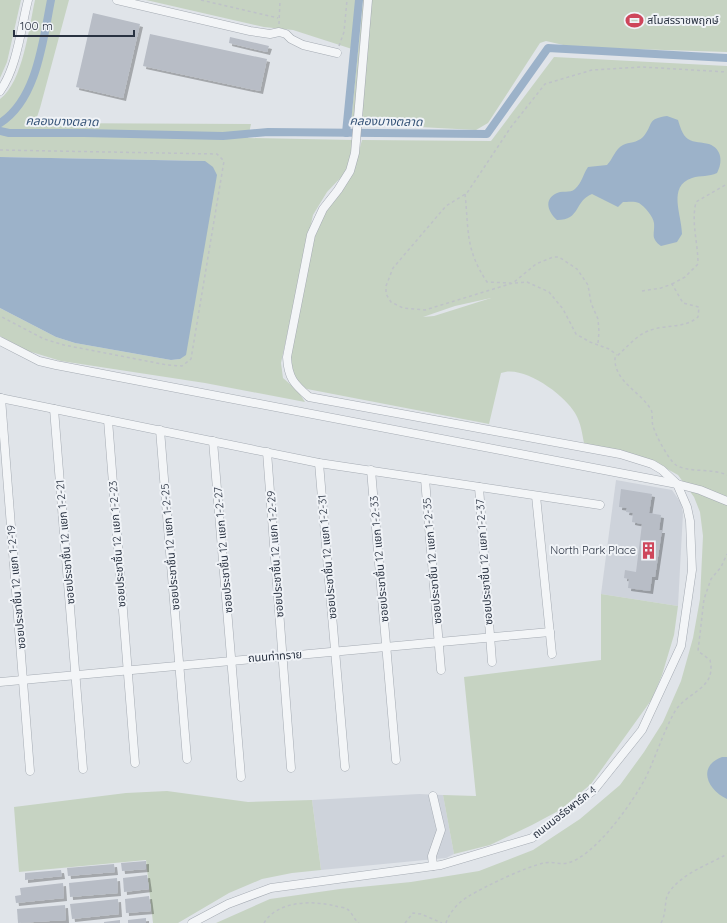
<svg xmlns="http://www.w3.org/2000/svg" width="727" height="923" font-family="Quicksand,'Noto Sans Thai',sans-serif">
	<style>
		.built { fill: #ced3db }
		.green { fill: #c6d3c2; fill-rule: evenodd }
		.water { fill: #9cb2c9 }
		.lines { fill: none; stroke-linecap: round; stroke-linejoin: round }
		.canal { stroke: #9cb2c9; stroke-width: 8 }
		.building { fill: #b8bdc6; filter: url(#shadow) }
		.minor-casing { stroke: #a5abb3; stroke-width: 9 }
		.path { stroke: #bec2c8; stroke-width: 1.5; stroke-dasharray: 3 3; stroke-linecap: butt }
		.minor { stroke: #f3f5f7; stroke-width: 8 }
		.labels { text-anchor: middle; dominant-baseline: central; stroke-width: 4; stroke-linejoin: round; paint-order: stroke }
		.poi-label { font-size: 11px; fill: #293241; stroke: #f0f3f7; text-anchor: start }
		.street-label { font-size: 11px; fill: #293241; stroke: #f0f3f7 }
		.water-label { font-size: 12px; font-style: italic; fill: #335175; stroke: #f0f3f7 }
	</style>
	<defs>
		<filter id="shadow"><feDropShadow dx="3" dy="3" stdDeviation="0" flood-color="#0004"/></filter>
	</defs>
	<rect width="100%" height="100%" fill="#e0e4e9"/>
	<g class="built">
		<polygon points="616,480 672,490 681,503 683,513 678,606 601,594"/>
		<polygon points="419,794 443,795 454,854 446,858 321,870 312,800"/>
	</g>
	<g class="green">
		<polygon points="0,0 21,0 7,62 0,78"/>
		<path d="M35 0H69L40 108 35 123 251 124 248 138 353 140 347 171 327 192 313 215 281 363 283 378 298 391 305 402 205 383 61 361 28 351 0 336V308L56 337 75 343 171 360 180 359 205 161 0 157V99C23 82 29 27 35 0Z"/>
		<polygon points="146,0 356,0 352,49 293,30 264,27"/>
		<polygon points="363,0 727,0 727,52 572,47 546,41 540,43 488,123 476,130 363,124 351,122"/>
		<path d="M554 57 727 66V923H216L270 899 340 889 411 882 479 871 533 850 580 819 620 785 644 752 663 722 681 681 693 638 700 599 703 536 700 512 694 497 678 475 653 461 584 443C582 433 581 423 575 413 565 395 523 364 501 373L489 424 307 389C294 381 291 371 290 356L310 252 321 218 356 162 362 140 491 141ZM491 298 434 316 423 317 455 306Z"/>
		<polygon points="601,594 678,606 674,635 662,675 652,699 591,784 560,810 532,825 490,845 454,854 443,795 476,796 464,677 601,660"/>
		<polygon points="167,791 248,802 312,800 321,870 292,873 262,879 229,893 178,923 153,923 146,860 19,872 14,807 126,793"/>
	</g>
	<g class="water">
		<path d="M667 116 678 120C680 126 682 135 688 139 694 143 702 142 709 144 722 149 723 162 717 173 709 177 701 175 692 178 667 186 682 215 682 234L677 242 661 246C650 238 655 234 654 223 653 216 645 207 639 203 635 201 627 202 623 202L618 207 592 194C574 201 581 220 557 220 547 211 543 197 560 192 566 191 571 193 575 189 582 183 583 174 588 167L607 165C613 159 615 149 623 145 629 142 637 143 643 137 654 124 646 119 667 116Z"/>
		<polygon points="0,157 205,161 213,167 217,175 186,355 180,359 171,360 75,343 56,337 0,308"/>
		<path d="M722 757H727V799C707 790 697 766 722 757Z"/>
	</g>
	<g class="lines">
		<g class="canal">
			<path d="M0 123C37 100 43 40 51 0"/>
			<polyline points="0,131 9,133 84,133 223,136 268,132 487,134 548,48 727,58"/>
			<polyline points="346,133 359,0"/>
		</g>
	</g>
	<g class="building">
		<polygon points="93,13 140,24 123,98 76,87"/>
		<polygon points="150,34 267,59 260,91 143,66"/>
		<polygon points="230,37 269,46 267,52 229,43"/>
		<polygon points="621,489 652,494 649,513 661,515 659,530 662,530 655,577 652,577 650,591 628,588 629,579 624,578 625,570 636,572 642,524 632,522 633,513 626,512 627,508 619,507"/>
		<polygon points="146,861 146,869 122,871 121,863"/>
		<polygon points="114,864 115,872 68,876 67,868"/>
		<polygon points="61,870 62,876 25,880 25,873"/>
		<polygon points="147,875 149,889 124,892 123,878"/>
		<polygon points="117,878 118,893 70,897 69,883"/>
		<polygon points="63,883 64,898 16,903 15,896 21,895 20,888"/>
		<polygon points="149,896 151,911 126,913 125,899"/>
		<polygon points="118,899 119,914 72,919 70,904"/>
		<polygon points="65,905 66,920 18,923 17,909"/>
		<polygon points="146,918 146,923 128,923 128,920"/>
		<polygon points="120,920 120,923 104,923 104,922"/>
	</g>
	<g class="lines">
		<defs>
			<g id="minor">
				<polyline points="117,0 250,31 270,34 279,32 286,34 291,39 303,45 337,53"/>
				<path d="M0 91C17 68 21 28 28 0"/>
				<polyline points="0,341 39,361 56,365 677,484 700,490 727,501"/>
				<polyline points="0,398 319,463 600,505"/>
				<polyline points="1,398 30,771"/>
				<polyline points="54,409 83,769"/>
				<polyline points="108,420 135,763"/>
				<polyline points="160,430 187,759"/>
				<polyline points="213,441 241,777"/>
				<polyline points="267,452 291,768"/>
				<polyline points="319,463 345,767"/>
				<polyline points="371,470 396,760"/>
				<polyline points="425,479 441,670"/>
				<polyline points="479,487 492,662"/>
				<polyline points="536,496 552,654"/>
				<polyline points="0,682 550,632"/>
				<polyline points="433,866 432,856 441,830 433,796"/>
				<path d="M192 923 228 904 271 888 441 865 532 838 594 790 642 730 681 646 692 570 690 521 687 507 677 484 662 470 652 464 620 454 309 397C294 384 288 378 287 357L311 235 323 209 338 190 350 171 355 153 368 0"/>
			</g>
		</defs>
		<use href="#minor" class="minor-casing"/>
		<g class="path">
			<polyline points="201,0 278,18"/>
			<polyline points="279,24 280,0"/>
			<polyline points="339,46 344,32 347,0"/>
			<polyline points="0,150 217,154 224,161 191,359 182,366 167,365 64,345 44,339 0,316"/>
			<path d="M465 194C469 231 465 249 487 282L511 283"/>
			<polyline points="515,283 527,282 549,292 563,309 576,334 590,342 609,349 617,355"/>
			<path d="M672 284 685 277 698 264C698 242 691 223 696 202L727 184"/>
			<path d="M642 291 661 288 672 284 683 303 699 307 698 317C683 330 662 323 644 333 634 338 624 350 615 358 614 381 639 391 650 408 654 413 651 420 653 426 656 436 668 459 676 465 688 473 713 468 727 475"/>
			<polyline points="598,343 599,332 598,319 591,303 588,285 577,269 559,257 553,257 536,264 513,283 425,310 403,308 391,302 386,294 386,286 393,268 446,206 467,193 511,127 545,84 592,70 642,67 727,72"/>
			<path d="M264 923C277 901 312 900 335 906 338 907 344 907 347 909 352 912 354 920 359 923"/>
			<polyline points="405,923 413,913 421,914 442,923"/>
			<path d="M446 923C449 912 460 901 469 896 486 886 525 867 544 863 552 861 560 865 568 863 596 855 633 802 646 777 656 756 663 733 674 713 686 691 717 690 710 660L698 651 704 599 711 579 721 567 727 554"/>
			<path d="M661 923C667 912 664 901 668 894 680 874 708 865 727 854"/>
		</g>
		<use href="#minor" class="minor"/>
	</g>
	<defs>
		<symbol id="stadium-bare" viewBox="-9 -9 18 18"><path d="M0-5a6.5 5 0 1 0 0 10a6.5 5 0 1 0 0-10ZM-3.5-1.8h7v3.6h-7Z" fill="#ce465b" stroke="#f0f3f7" stroke-width="2.5" paint-order="stroke"/></symbol>
		<symbol id="building-bare" viewBox="-9 -9 18 18"><path d="M-4-6H4V6H1V3H-1V6H-4ZM-2.5-4.3h1.7v1.8h-1.7ZM.8-4.3h1.7v1.8H.8ZM-2.5-1h1.7V.8h-1.7ZM.8-1h1.7V.8H.8Z" fill="#ce465b" stroke="#f0f3f7" stroke-width="2.5" paint-order="stroke"/></symbol>
	</defs>
	<g fill-rule="evenodd">
		<use href="#stadium-bare" x="622" y="8" width="25" height="25"/>
		<use href="#building-bare" x="636" y="538" width="25" height="25"/>
	</g>
	<g class="labels">
		<g class="poi-label">
			<text x="647" y="20">สโมสรราชพฤกษ์</text>
			<text x="636" y="550" text-anchor="end">North Park Place</text>
		</g>
		<g class="street-label">
			<text transform="translate(65 542) rotate(-95)">ซอยประชาชื่น 12 แยก 1-2-21</text>
			<text transform="translate(117 544) rotate(-94)">ซอยประชาชื่น 12 แยก 1-2-23</text>
			<text transform="translate(170 547) rotate(-95)">ซอยประชาชื่น 12 แยก 1-2-25</text>
			<text transform="translate(223 550) rotate(-95)">ซอยประชาชื่น 12 แยก 1-2-27</text>
			<text transform="translate(275 554) rotate(-94)">ซอยประชาชื่น 12 แยก 1-2-29</text>
			<text transform="translate(327 557) rotate(-95)">ซอยประชาชื่น 12 แยก 1-2-31</text>
			<text transform="translate(379 559) rotate(-95)">ซอยประชาชื่น 12 แยก 1-2-33</text>
			<text transform="translate(432 561) rotate(-95)">ซอยประชาชื่น 12 แยก 1-2-35</text>
			<text transform="translate(484 562) rotate(-94)">ซอยประชาชื่น 12 แยก 1-2-37</text>
			<text transform="translate(16 587) rotate(-95)">ซอยประชาชื่น 12 แยก 1-2-19</text>
			<text transform="translate(275 656) rotate(-4)">ถนนท่าทราย</text>
			<text transform="translate(564 812) rotate(-38)">ถนนนอร์ธพาร์ค 4</text>
		</g>
		<g class="water-label">
			<text transform="translate(62 121) rotate(1)">คลองบางตลาด</text>
			<text transform="translate(386 121) rotate(1)">คลองบางตลาด</text>
		</g>
	</g>
	<path d="M14 30v6h120v-6" fill="none" stroke="#293241" stroke-width="2"/>
	<text x="20" y="30" font-size="12" fill="#293241" stroke="#f0f3f7" stroke-width="3" paint-order="stroke">100 m</text>
</svg>
